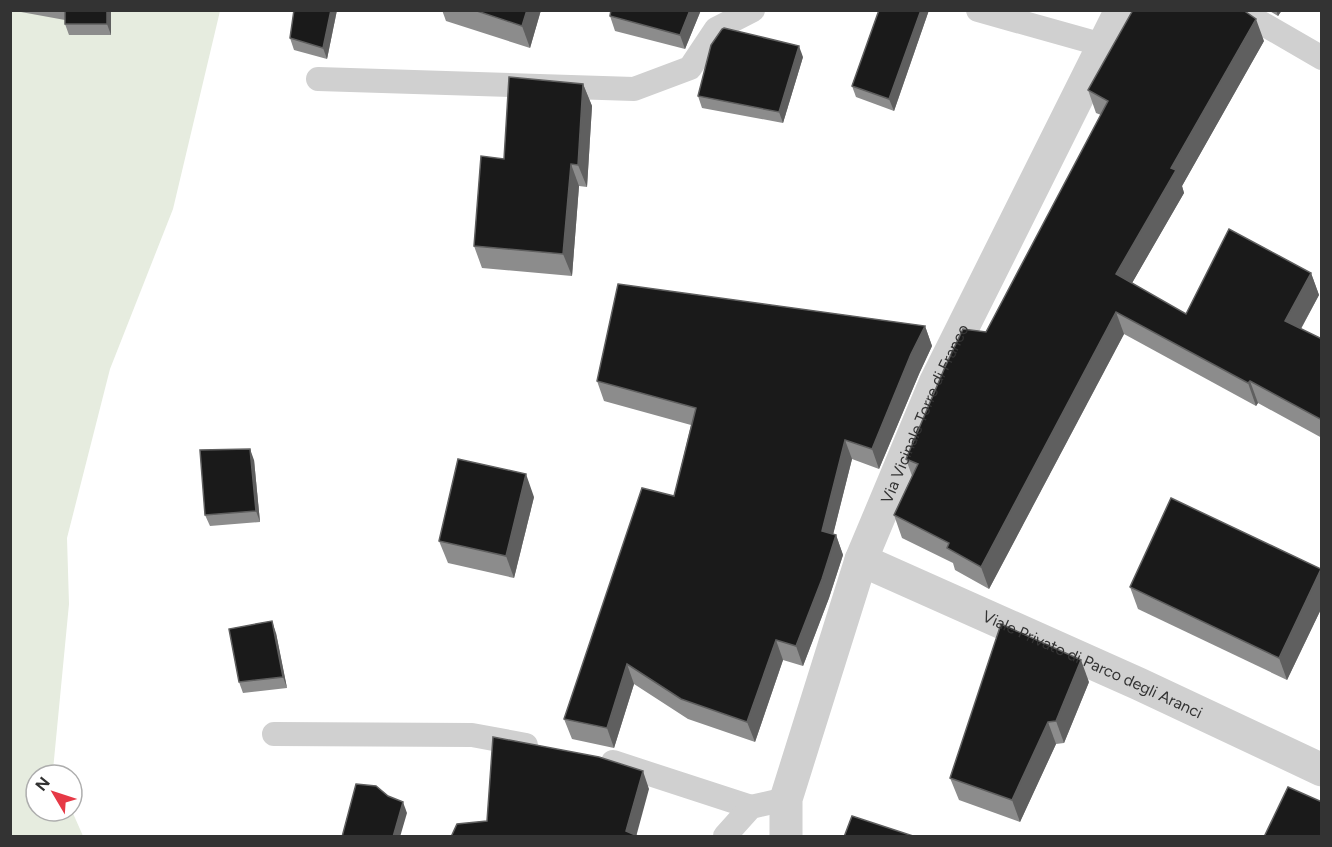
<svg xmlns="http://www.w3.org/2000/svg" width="1332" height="847" font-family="Figtree,sans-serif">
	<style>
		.green { fill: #e6ecdf }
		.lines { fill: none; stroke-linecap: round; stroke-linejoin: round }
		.lane { stroke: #d0d0d0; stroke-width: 24 }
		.street { stroke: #d0d0d0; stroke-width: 33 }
		.wall { fill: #8c8c8c }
		.shaded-wall { fill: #5f5f5f }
		.building { fill: #1a1a1a; stroke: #5f5f5f; stroke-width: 1.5 }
		.labels { text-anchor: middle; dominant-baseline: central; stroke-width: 6; stroke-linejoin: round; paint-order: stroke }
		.street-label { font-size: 16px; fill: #333; stroke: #fff }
	</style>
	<rect width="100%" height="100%" fill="#fff"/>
	<polygon class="green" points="10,11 220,11 173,209 110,369 67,538 69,604 53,770 56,775 36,775 36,811 72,811 83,836 11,836"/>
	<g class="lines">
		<g class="lane">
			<polyline points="978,10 1103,45"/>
			<polyline points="1239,10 1322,58"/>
			<polyline points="318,79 634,89 690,68 716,29 753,10"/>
			<polyline points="274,734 472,735 526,745"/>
			<polyline points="613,762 751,807"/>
			<polyline points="725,836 751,807 786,799"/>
		</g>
		<g class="street">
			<path id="s1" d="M861 560 1139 684 1322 770"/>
			<path id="s2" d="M786 836V799L861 560 936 381 1121 10"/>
		</g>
	</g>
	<g class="wall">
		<polygon points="10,10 111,10 111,35 69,35 65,24 65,20"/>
		<polygon points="294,10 337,10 327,59 294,50 290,38"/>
		<polygon points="442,10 541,10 530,48 446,21"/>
		<polygon points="611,10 701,10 685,49 615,31 610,16"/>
		<polygon points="879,10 929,10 894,111 856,97 852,86"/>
		<polygon points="1268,10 1282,10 1278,16"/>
		<polygon points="1264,41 1182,186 1184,193 1132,283 1186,314 1311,273 1319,295 1301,329 1322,339 1322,438 1258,403 1256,406 1124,334 989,589 955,570 953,563 902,538 894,515 912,476 906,459 986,332 1101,115 1096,113 1088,90"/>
		<polygon points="803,57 783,123 702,108 698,96"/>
		<polygon points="583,84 592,106 587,187 579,186 572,276 482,268 474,246 504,159"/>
		<polygon points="925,326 932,346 919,374 879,469 852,459 833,534 836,535 843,555 829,598 803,666 783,660 755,742 688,719 634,684 614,748 572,739 564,719 674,496 691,425 604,401 597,381"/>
		<polygon points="254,460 260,522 210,526 205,515"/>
		<polygon points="534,497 514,578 448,563 439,541"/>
		<polygon points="1322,571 1322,607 1287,680 1138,609 1130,587"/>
		<polygon points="276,633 287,688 243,693 239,682"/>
		<polygon points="1089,682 1064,743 1056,744 1020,822 959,800 950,778"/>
	</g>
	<g class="shaded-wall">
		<polygon points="107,10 111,10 111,35 107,24"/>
		<polygon points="331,10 337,10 327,59 323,48"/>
		<polygon points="527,10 541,10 530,48 522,26"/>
		<polygon points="690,10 701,10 685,49 680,35"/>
		<polygon points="921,10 929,10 894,111 889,99"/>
		<polygon points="1276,10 1282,10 1278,16"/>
		<polygon points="1256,19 1264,41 1182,186 1184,193 1124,297 1116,274 1171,168"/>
		<polygon points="799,46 803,57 783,123 779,112"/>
		<polygon points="583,84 592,106 587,187 578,165"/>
		<polygon points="571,164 579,186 572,276 563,254"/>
		<polygon points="1311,273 1319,295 1293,343 1285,321"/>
		<polygon points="1116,312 1124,334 989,589 981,567"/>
		<polygon points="925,326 932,346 919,374 879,469 872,449 911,354"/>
		<polygon points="1250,381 1258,403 1256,406 1248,383"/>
		<polygon points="845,440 852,459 829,551 822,531"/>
		<polygon points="250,449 254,460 260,522 256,511"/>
		<polygon points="526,474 534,497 514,578 506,556"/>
		<polygon points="836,535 843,555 829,598 803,666 796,646"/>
		<polygon points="1321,569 1322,607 1287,680 1279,658"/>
		<polygon points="272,621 276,633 287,688 283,677"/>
		<polygon points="776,640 783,660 755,742 747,722"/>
		<polygon points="1081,660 1089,682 1064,743 1056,721"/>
		<polygon points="627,664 634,684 614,748 607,728"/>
		<polygon points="1048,722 1056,744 1020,822 1012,800"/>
		<polygon points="643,771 649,789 636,837 626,831"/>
		<polygon points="403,802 407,813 400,837 393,837"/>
	</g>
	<g class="building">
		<rect x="65" y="10" width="42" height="14"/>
		<polygon points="294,10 331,10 323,48 290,38"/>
		<polygon points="474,10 527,10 522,26"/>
		<polygon points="611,10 690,10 680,35 610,16"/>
		<polygon points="879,10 921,10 889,99 852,86"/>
		<polygon points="1133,10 1243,10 1256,19 1171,168 1176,170 1116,274 1186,314 1229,229 1311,273 1285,321 1322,339 1322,420 1250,381 1248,383 1116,312 981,567 947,548 949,543 894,515 918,464 906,459 945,367 963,329 986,332 1108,101 1088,90"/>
		<polygon points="724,28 799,46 779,112 698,96 711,45 722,29"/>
		<polygon points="509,77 583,84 578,165 571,164 563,254 474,246 481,156 504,159"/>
		<polygon points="618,284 925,326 911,354 872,449 845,440 822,531 836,535 822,579 796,646 776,640 747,722 681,699 627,664 607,728 564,719 642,488 674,496 696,408 597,381"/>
		<polygon points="250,449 256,511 205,515 200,450"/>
		<polygon points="458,459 526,474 506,556 439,541"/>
		<polygon points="1171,498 1321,569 1279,658 1130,587"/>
		<polygon points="272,621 283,677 239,682 229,629"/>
		<polygon points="1001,624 1081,660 1056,721 1048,722 1012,800 950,778"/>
		<polygon points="493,737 599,757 643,771 626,831 640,837 451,837 457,824 487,821"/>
		<polygon points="356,784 376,786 388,796 403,802 393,837 342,837"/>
		<polygon points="1288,787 1322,802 1322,837 1264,837"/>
		<polygon points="852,816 916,837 844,837"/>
	</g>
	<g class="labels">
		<g class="street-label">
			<text stroke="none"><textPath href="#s2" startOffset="447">Via Vicinale Torre di Franco</textPath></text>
			<text stroke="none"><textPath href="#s1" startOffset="254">Viale Privato di Parco degli Aranci</textPath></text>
		</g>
	</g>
	<rect width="1332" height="847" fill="none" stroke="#333333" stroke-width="24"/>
	<g transform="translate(54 793) rotate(309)"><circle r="28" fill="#ffffff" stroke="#adadad" stroke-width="1.5"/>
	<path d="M0-4.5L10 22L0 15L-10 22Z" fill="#e63946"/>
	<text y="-9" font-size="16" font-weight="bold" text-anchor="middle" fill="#333333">N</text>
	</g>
</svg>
